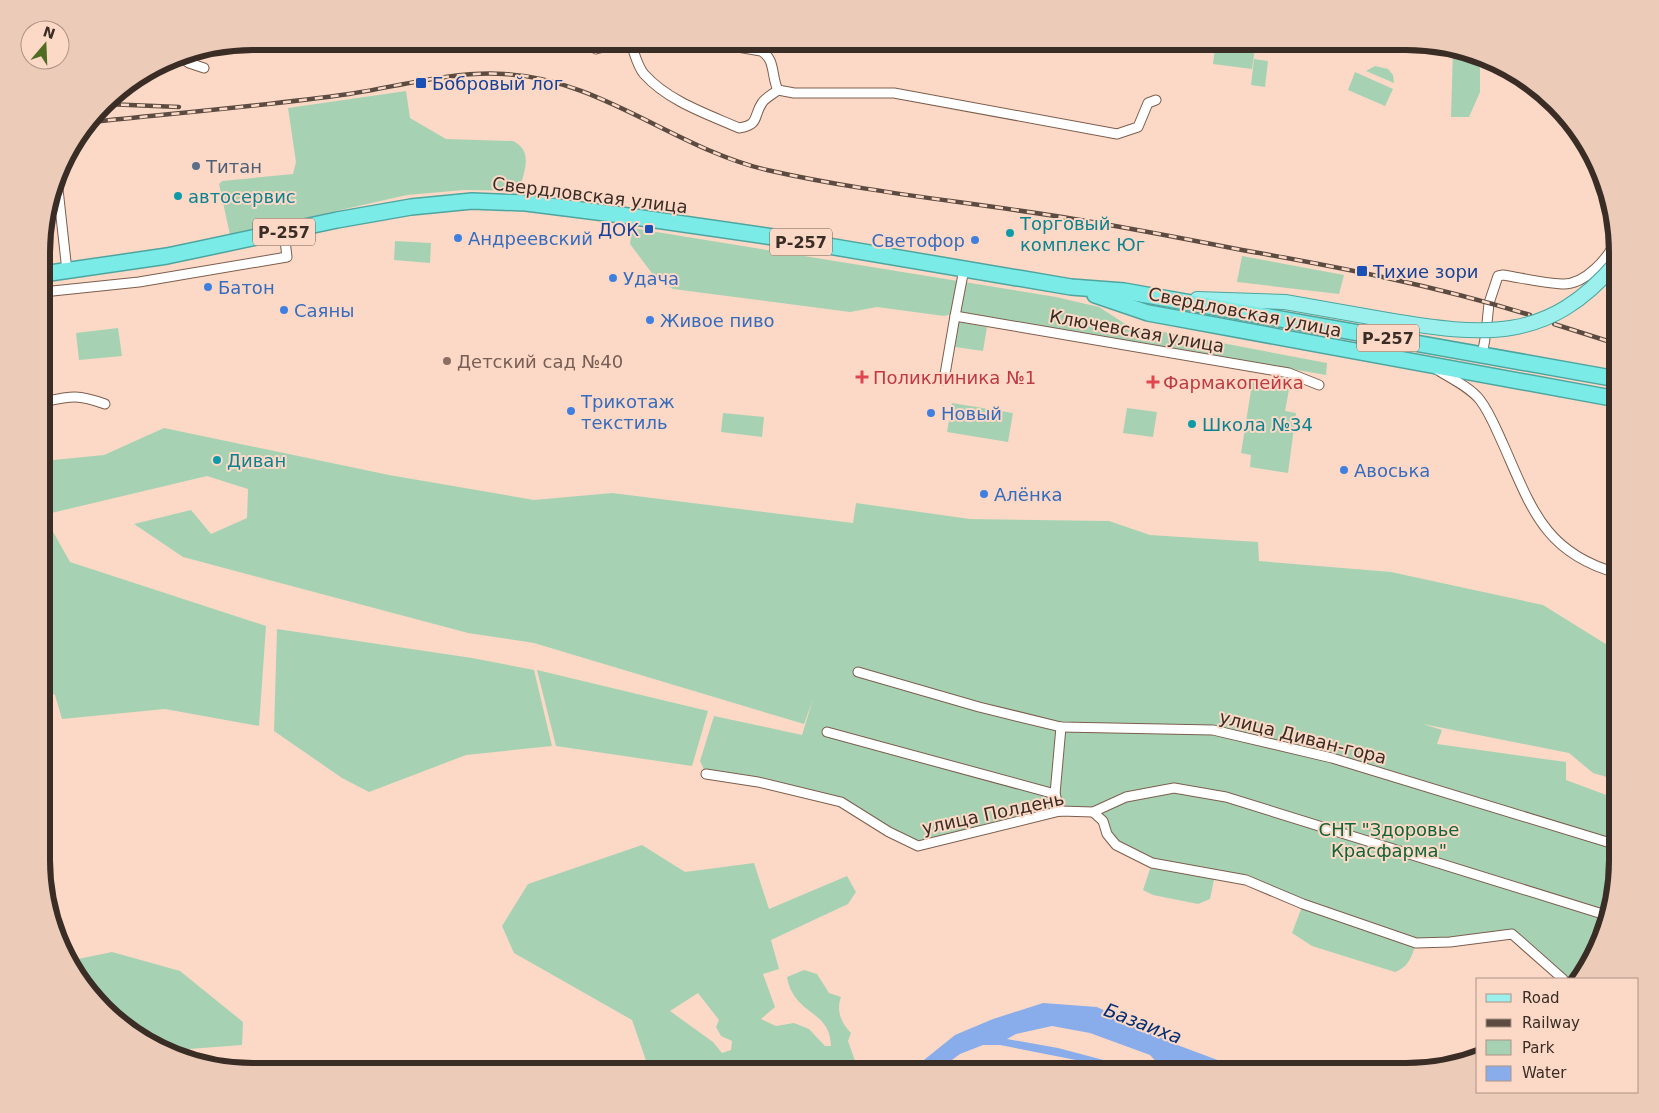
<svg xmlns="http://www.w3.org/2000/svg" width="1659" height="1113" font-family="'DejaVu Sans',sans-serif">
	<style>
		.green { fill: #a6d2b3; fill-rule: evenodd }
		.water { fill: #89adeb; fill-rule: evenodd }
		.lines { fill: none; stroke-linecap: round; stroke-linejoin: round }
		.minor-casing { stroke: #7c5e4e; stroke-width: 11 }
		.primary-casing { stroke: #4ea59f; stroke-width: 16 }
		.trunk-casing { stroke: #4ea59f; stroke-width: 18 }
		.minor { stroke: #fff; stroke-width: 9 }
		.primary { stroke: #9bf0ed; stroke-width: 14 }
		.trunk { stroke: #7aebe7; stroke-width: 15 }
		.rail-casing { stroke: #5b4b41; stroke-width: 4.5 }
		.rail { stroke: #fbd9c6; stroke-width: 2.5; stroke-dasharray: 8; stroke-linecap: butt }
		.primary-bridge-casing { stroke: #4ea59f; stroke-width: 16; stroke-linecap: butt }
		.primary-bridge { stroke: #9bf0ed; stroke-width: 14 }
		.transit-dot { fill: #1a4fb4; stroke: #fbd9c6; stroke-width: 2 }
		.service-dot { fill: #5c6f8a; stroke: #fbd9c6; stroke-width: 2 }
		.culture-dot { fill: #0f9aa8; stroke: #fbd9c6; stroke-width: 2 }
		.shop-dot { fill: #3f7fe0; stroke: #fbd9c6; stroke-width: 2 }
		.education-dot { fill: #8d6e63; stroke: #fbd9c6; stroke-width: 2 }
		.health-dot { fill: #e0444e; stroke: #fbd9c6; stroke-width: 2 }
		.labels { text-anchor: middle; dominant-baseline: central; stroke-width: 4; stroke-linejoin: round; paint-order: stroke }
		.shield { fill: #fbd9c6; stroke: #746155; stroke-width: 1 }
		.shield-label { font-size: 16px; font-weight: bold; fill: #3a2d25 }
		.transit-label { font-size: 18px; fill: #164399; stroke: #fbd9c6; text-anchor: start }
		.service-label { font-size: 18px; fill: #4e5e75; stroke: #fbd9c6; text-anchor: start }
		.street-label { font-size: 18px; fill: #3a2d25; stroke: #fbd9c6 }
		.culture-label { font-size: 18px; fill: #0d838f; stroke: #fbd9c6; text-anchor: start }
		.shop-label { font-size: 18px; fill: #366cbe; stroke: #fbd9c6; text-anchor: start }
		.education-label { font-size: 18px; fill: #785e54; stroke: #fbd9c6; text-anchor: start }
		.health-label { font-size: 18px; fill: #be3a42; stroke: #fbd9c6; text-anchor: start }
		.park-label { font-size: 18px; fill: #116338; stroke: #fbd9c6 }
		.water-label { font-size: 19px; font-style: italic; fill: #052f75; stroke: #fbd9c6 }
		.rim { fill: none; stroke: #3a2d25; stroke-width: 6 }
	</style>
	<rect width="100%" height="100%" fill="#fbd9c6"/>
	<g class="green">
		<polygon points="1216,41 1256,41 1252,69 1213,64"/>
		<path d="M1261 41H1284C1280 49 1274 52 1266 49Z"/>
		<polygon points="1453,49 1480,55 1480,92 1469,117 1451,117"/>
		<polygon points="1254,59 1268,61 1265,87 1251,85"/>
		<polygon points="1375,66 1388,69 1393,75 1394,83 1366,71"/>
		<polygon points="1355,72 1393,89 1385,106 1348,90"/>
		<path d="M406 91 410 118 446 139 513 141C534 151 524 172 519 191L464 190 407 195 230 235 219 184 222 181 293 174 296 162 288 108Z"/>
		<polygon points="632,228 1056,297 1099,307 1127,325 1327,363 1326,375 960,312 944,316 877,307 850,312 673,289 654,276 630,244"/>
		<polygon points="395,241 431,243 430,263 394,260"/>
		<polygon points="1242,256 1344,275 1339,294 1237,282"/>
		<polygon points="959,322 987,327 983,351 955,347"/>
		<polygon points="118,328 122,356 79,360 76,333"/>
		<polygon points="1253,378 1290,384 1285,411 1296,413 1288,473 1250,467 1251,455 1241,453"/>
		<polygon points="952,403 1013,413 1008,442 947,432"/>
		<polygon points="1127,408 1157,412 1153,437 1123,433"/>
		<polygon points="723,413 764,417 762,437 721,432"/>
		<path d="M164 428 389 475 534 500 612 493 853 523 856 503 970 519 1109 521 1150 535 1258 542 1259 561 1391 572 1543 605 1617 651V780L1593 773 1569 753 1423 724 1442 730 1437 744 1566 762V780L1617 799C1617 861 1619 926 1581 979H1563L1512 934 1416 943C1412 956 1409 967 1395 972L1312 946 1292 933 1303 904 1246 880 1215 875 1210 899 1198 904 1153 895 1143 890 1152 863 1116 845 1093 812 1060 811 918 846 841 802 706 774 700 761 714 716 802 735 813 699 804 724 534 643 468 633 183 557 134 524 191 510 211 534 247 518 248 489 207 476 43 515V461L104 455Z"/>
		<polygon points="47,521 70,562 266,626 259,726 165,709 62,719 55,695 43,689 43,522"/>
		<polygon points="277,629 472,658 534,670 552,746 466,755 369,792 342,778 274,731"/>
		<polygon points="537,670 708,711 692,766 556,746"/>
		<path d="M642 845 685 872 754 863 769 909 847 876 856 892 848 904 771 940 779 969 763 974 775 1007 761 1019 776 1026 794 1023 809 1029 825 1046H831C830 1014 804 1015 792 992 789 987 788 982 787 977L804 970 817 974 829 993 841 997C836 1010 841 1023 851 1033L848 1041 859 1072H787L789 1062 781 1061 773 1066 757 1065 756 1072H650L632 1020 514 953 502 926 528 884ZM698 993 719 1020 716 1027 721 1036 732 1041 731 1050 722 1053 713 1042 670 1011Z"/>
		<polygon points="112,952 180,971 243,1022 242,1045 176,1050 170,1053 135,1036 70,966 68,961"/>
	</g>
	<path class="water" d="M1043 1003 1097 1007 1180 1046 1247 1071H1132L1000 1045H983L960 1054 937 1071 909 1072 955 1035 993 1019ZM1052 1026 1090 1033 1150 1055 1161 1067 1111 1062 1058 1048 1007 1039 1016 1034Z"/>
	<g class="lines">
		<defs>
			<g id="minor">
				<path d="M630 41C634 51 637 66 644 74 668 101 707 114 739 128 760 125 753 116 762 103 765 98 773 94 778 90"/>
				<path d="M703 41 761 51C776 59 771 77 778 90L794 93H894L1117 134 1138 127 1148 103 1156 100"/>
				<polyline points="596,49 626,41"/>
				<polyline points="179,56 189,63 204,68"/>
				<polyline points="57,180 67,271"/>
				<polyline points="43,292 139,282 287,257 284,232"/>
				<polyline points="955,316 964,269"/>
				<path d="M1487 323 1489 303 1498 276 1503 275C1522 278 1542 283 1562 284 1585 285 1609 258 1617 238"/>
				<polyline points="1482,355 1485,339"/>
				<path d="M1436 369C1450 378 1470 387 1480 400 1490 413 1496 429 1503 444 1531 507 1544 553 1617 573"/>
				<polyline points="944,380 955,316 1289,373 1319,385"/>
				<path d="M43 402C71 396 77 394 105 404"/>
				<polyline points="858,672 979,707 1061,727 1213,730 1332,758 1617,845"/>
				<polyline points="827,732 1055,794"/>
				<polyline points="706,774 758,782 841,802 889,832 918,846 1060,811 1093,812 1126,797 1174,788 1226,797 1609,916"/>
				<polyline points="1060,811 1055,794 1061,727"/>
				<polyline points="1093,812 1103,821 1107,834 1116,845 1152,863 1246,880 1303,904 1416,943 1450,942 1512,934 1563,979"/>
				<polyline points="950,1071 952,1071"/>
			</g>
			<polyline id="primary" points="1197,299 1285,302 1387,320"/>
			<g id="trunk">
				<polyline points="43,274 167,256 337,220 411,207 472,201 526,203 621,215 787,239 1071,287 1124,291 1617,379"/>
				<polyline points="1095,295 1148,313 1617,399"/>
			</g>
		</defs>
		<use href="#minor" class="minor-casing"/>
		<use href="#primary" class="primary-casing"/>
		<use href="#trunk" class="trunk-casing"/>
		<use href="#minor" class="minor"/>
		<use href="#primary" class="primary"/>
		<use href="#trunk" class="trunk"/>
		<defs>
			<g id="rail">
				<polyline points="105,104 179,107"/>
				<path d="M92 122C177 113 264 106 349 94 400 86 452 71 504 74 599 78 676 149 767 170 868 193 972 202 1074 219 1130 228 1186 239 1242 250 1339 267 1436 286 1530 315"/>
				<polyline points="1554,324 1617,344"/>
			</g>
		</defs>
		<use href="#rail" class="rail-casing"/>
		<use href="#rail" class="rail"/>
		<defs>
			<path id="primary-bridge" d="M1387 320C1483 336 1548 344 1617 262"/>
		</defs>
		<use href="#primary-bridge" class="primary-bridge-casing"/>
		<use href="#primary-bridge" class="primary-bridge"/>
	</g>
	<g class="transit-dot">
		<rect x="415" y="77" width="12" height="12" rx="2.5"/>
		<rect x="644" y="224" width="10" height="10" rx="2.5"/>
		<rect x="1356" y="265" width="12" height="12" rx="2.5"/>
	</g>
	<circle class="service-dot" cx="196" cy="166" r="5"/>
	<g class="culture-dot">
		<circle cx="178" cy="196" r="5"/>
		<circle cx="1010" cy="233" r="5"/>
		<circle cx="1192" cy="424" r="5"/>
		<circle cx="217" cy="460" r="5"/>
	</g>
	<g class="shop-dot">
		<circle cx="458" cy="238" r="5"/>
		<circle cx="975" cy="240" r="5"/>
		<circle cx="613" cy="278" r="5"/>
		<circle cx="208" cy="287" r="5"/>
		<circle cx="284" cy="310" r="5"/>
		<circle cx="650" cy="320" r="5"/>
		<circle cx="571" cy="411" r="5"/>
		<circle cx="931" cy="413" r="5"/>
		<circle cx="1344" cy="470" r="5"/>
		<circle cx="984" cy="494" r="5"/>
	</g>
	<circle class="education-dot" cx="447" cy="361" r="5"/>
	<g class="health-dot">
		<path d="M859.5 369.5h5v5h5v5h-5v5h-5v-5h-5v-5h5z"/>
		<path d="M1150.5 374.5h5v5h5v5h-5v5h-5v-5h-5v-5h5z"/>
	</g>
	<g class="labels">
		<g class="shield">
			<rect x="253" y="218.5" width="62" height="27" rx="4"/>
			<rect x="770" y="228.5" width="62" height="27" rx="4"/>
			<rect x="1357" y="324.5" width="62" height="27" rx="4"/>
		</g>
		<g class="shield-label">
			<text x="284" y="232">Р-257</text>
			<text x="801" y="242">Р-257</text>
			<text x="1388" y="338">Р-257</text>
		</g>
		<g class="transit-label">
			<text x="432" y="83">Бобровый лог</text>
			<text x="639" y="229" text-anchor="end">ДОК</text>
			<text x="1373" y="271">Тихие зори</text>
		</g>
		<g class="service-label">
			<text x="206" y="166">Титан</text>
		</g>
		<g class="street-label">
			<text transform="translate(590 195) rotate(7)">Свердловская улица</text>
			<text transform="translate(1245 312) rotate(11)">Свердловская улица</text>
			<text transform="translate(1137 331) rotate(10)">Ключевская улица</text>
			<text transform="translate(1303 737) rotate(14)">улица Диван-гора</text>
			<text transform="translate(993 813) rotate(-12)">улица Полдень</text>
		</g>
		<g class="culture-label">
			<text x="188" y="196">автосервис</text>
			<text x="1020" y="223">Торговый<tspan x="1020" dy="21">комплекс Юг</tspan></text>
			<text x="1202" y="424">Школа №34</text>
			<text x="227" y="460">Диван</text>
		</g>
		<g class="shop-label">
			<text x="468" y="238">Андреевский</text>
			<text x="965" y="240" text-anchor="end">Светофор</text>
			<text x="623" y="278">Удача</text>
			<text x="218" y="287">Батон</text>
			<text x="294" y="310">Саяны</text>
			<text x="660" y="320">Живое пиво</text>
			<text x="581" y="401">Трикотаж<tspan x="581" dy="21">текстиль</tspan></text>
			<text x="941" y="413">Новый</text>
			<text x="1354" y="470">Авоська</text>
			<text x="994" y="494">Алёнка</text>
		</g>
		<g class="education-label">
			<text x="457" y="361">Детский сад №40</text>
		</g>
		<g class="health-label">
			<text x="873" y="377">Поликлиника №1</text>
			<text x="1163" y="382">Фармакопейка</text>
		</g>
		<g class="park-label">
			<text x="1389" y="829">СНТ "Здоровье<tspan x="1389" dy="21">Красфарма"</tspan></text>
		</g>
		<g class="water-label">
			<text transform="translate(1143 1023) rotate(21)">Базаиха</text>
		</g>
	</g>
	<path d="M0 0H1659V1113H0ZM253 50H1406A203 203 0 0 1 1609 253V860A203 203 0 0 1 1406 1063H253A203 203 0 0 1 50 860V253A203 203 0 0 1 253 50Z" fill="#eccbb9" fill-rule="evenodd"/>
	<path class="rim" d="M253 50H1406A203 203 0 0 1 1609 253V860A203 203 0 0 1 1406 1063H253A203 203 0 0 1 50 860V253A203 203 0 0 1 253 50Z"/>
	<rect x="1476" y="978" width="162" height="115" fill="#fbd9c6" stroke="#ae9486"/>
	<rect x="1486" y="994" width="25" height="8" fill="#9bf0ed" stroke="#ae9486"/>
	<text x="1522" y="1003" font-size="15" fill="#3a2d25">Road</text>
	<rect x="1486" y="1019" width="25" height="8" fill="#5b4b41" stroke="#ae9486"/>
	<text x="1522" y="1028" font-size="15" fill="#3a2d25">Railway</text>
	<rect x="1486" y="1040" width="25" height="15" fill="#a6d2b3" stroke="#ae9486"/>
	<text x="1522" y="1053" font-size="15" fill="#3a2d25">Park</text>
	<rect x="1486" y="1066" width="25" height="15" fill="#89adeb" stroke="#ae9486"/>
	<text x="1522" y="1078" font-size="15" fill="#3a2d25">Water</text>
	<g transform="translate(45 45) rotate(19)"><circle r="24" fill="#fbd9c6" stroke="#ae9486"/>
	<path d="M0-4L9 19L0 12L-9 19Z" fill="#4e6d23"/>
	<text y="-8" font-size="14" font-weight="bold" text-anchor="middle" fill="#3a2d25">N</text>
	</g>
</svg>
